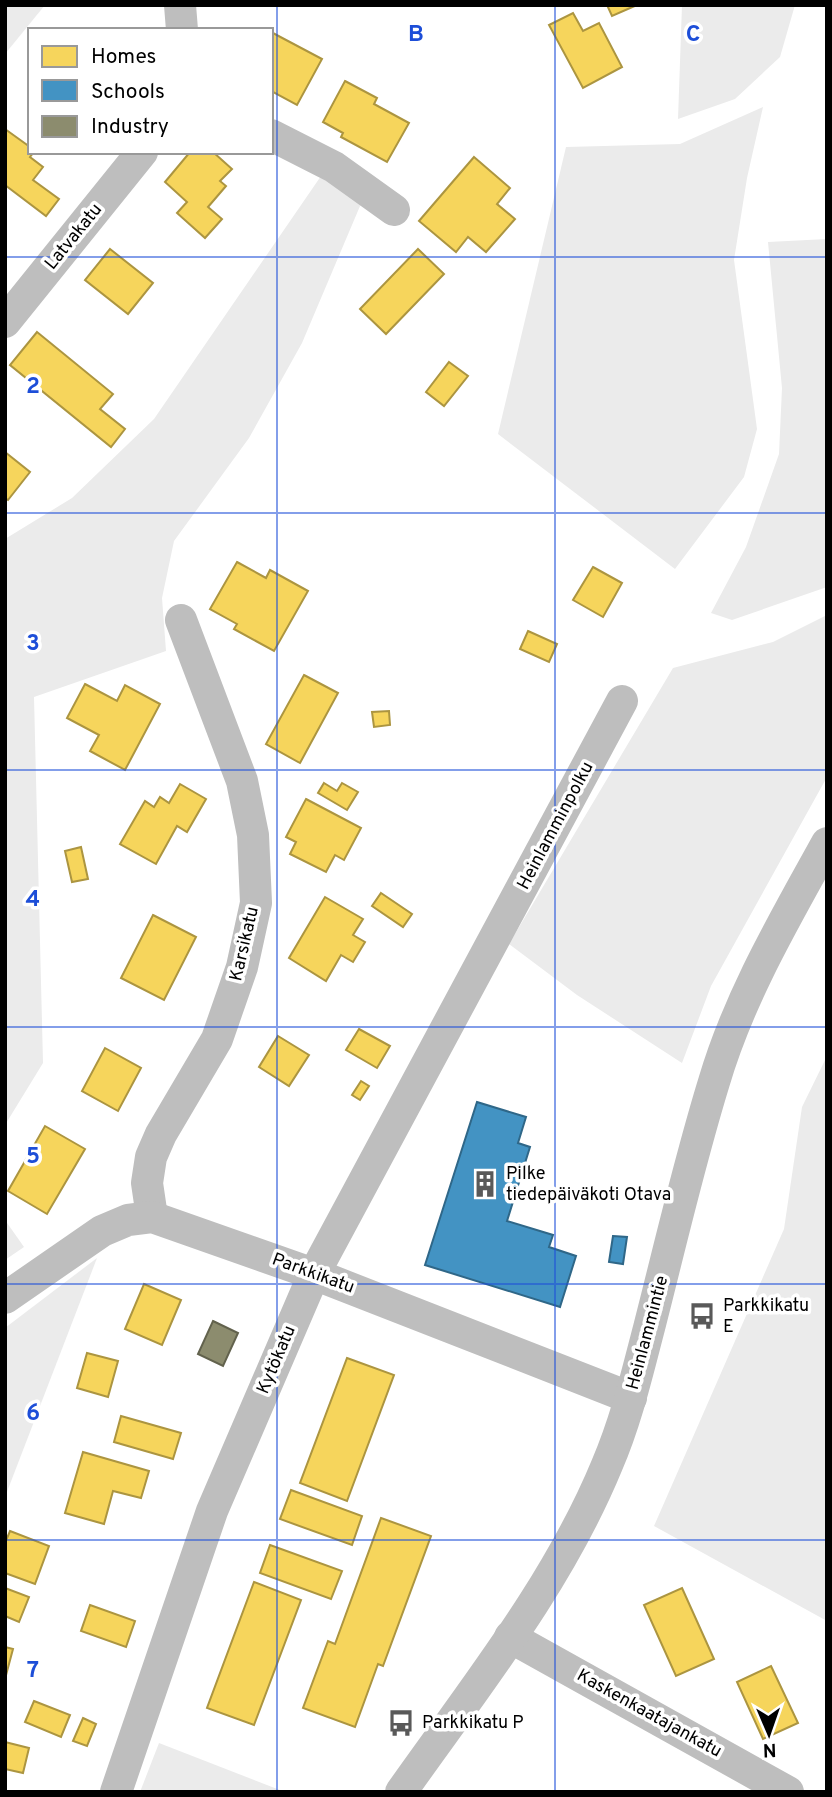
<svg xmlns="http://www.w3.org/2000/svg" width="832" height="1797" font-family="Overpass,sans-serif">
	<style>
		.green { fill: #ebebeb }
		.homes { fill: #f6d55c; stroke: #ac9540; stroke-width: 2 }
		.schools { fill: #4393c3; stroke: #2f6788; stroke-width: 2 }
		.industry { fill: #8c8c6e; stroke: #62624d; stroke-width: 2 }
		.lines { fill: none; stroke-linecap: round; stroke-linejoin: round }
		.minor { stroke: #bebebe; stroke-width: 32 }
		.grid { fill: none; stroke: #1d4ed8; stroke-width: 2; stroke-opacity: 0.55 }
		.labels { text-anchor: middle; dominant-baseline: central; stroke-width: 7; stroke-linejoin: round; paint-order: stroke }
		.street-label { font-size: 18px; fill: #000; stroke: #fff }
		.poi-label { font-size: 18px; fill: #000; stroke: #fff; text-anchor: start }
		.grid-label { font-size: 23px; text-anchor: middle; font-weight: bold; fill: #1d4ed8; stroke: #fff; stroke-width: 7; stroke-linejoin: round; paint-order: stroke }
	</style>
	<rect width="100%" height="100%" fill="#fff"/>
	<g class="green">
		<polygon points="5,5 45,5 5,54"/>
		<polygon points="682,5 795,5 780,57 735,99 678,119"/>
		<polygon points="763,107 747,178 734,260 757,429 744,477 675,569 498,434 566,147 680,144"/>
		<polygon points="321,176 363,199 302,343 249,438 174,541 162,598 166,651 34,697 43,1063 5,1125 5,539 72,498 154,419"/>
		<polygon points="827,239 827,587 732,620 711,613 746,547 779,454 782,388 768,242"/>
		<polygon points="827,615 827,777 711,986 682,1063 577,995 509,944 673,668 773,642"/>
		<polygon points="827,1056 827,1621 654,1526 784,1229 802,1107"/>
		<polygon points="5,1220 24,1247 5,1260"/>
		<polygon points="97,1258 5,1497 5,1328"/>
		<polygon points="159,1743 285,1792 140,1792"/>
	</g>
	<g class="homes">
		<polygon points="607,5 637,5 612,16"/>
		<polygon points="573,13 583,31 599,23 622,67 583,88 549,25"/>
		<polygon points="271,32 322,59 297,105 271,91"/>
		<polygon points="345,81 377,98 374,104 409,123 387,162 341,137 343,133 323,122"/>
		<polygon points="5,129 30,147 30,152 34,152 30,157 43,167 33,180 59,199 46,216 5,185"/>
		<polygon points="190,152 213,152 232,169 220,181 226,186 208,207 222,219 205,238 177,213 187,202 165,182"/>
		<polygon points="474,157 510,188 497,204 515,219 486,252 468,237 456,252 419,221"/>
		<polygon points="110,249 153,283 128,314 85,280"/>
		<polygon points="418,249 444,274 386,334 360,309"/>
		<polygon points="37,332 113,394 100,409 125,429 111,447 10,365"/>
		<polygon points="449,362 468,376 444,406 426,392"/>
		<polygon points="5,452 30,472 8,500 5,498"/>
		<polygon points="237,562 266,578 270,570 308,591 274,651 234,629 237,624 210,609"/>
		<polygon points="593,567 622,583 603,617 573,600"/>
		<polygon points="528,631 557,644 549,662 520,649"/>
		<polygon points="304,675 338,693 300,763 266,744"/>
		<polygon points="85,684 117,701 125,685 160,704 125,770 90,751 99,735 67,718"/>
		<polygon points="389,711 390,725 374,727 372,712"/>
		<polygon points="324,783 337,791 342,783 358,792 347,810 318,793"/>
		<polygon points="180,784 206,799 187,832 177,826 156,864 120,844 145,801 154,807 160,797 169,803"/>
		<polygon points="306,799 361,828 344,860 335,855 326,872 290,854 296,842 286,837"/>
		<polygon points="81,847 88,879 72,882 65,851"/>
		<polygon points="381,893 412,914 403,927 372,906"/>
		<polygon points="325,897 363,919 353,935 365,942 353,962 341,955 326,981 289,958"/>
		<polygon points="153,915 196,937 164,1000 121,978"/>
		<polygon points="359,1029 390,1046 377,1068 346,1050"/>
		<polygon points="278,1036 309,1055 289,1086 259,1067"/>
		<polygon points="105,1048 141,1068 118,1111 82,1091"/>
		<polygon points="361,1081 369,1086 360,1100 352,1095"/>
		<polygon points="45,1126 85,1149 47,1214 8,1191"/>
		<polygon points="144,1284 181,1300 162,1345 125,1329"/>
		<polygon points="87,1353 118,1361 108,1397 77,1388"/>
		<polygon points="347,1358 394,1375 347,1501 300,1483"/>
		<polygon points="121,1416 181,1433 173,1459 114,1442"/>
		<polygon points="83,1452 149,1471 141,1498 113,1491 104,1524 65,1513"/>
		<polygon points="291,1490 362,1516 352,1545 280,1519"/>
		<polygon points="381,1518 431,1536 383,1666 378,1664 355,1727 303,1708 328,1641 335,1644"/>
		<polygon points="10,1531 49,1546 35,1584 5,1573 5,1543"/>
		<polygon points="270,1545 342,1571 331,1599 260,1573"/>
		<polygon points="254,1582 301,1600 254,1725 207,1708"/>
		<polygon points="5,1588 29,1597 19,1622 5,1616"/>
		<polygon points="682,1588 714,1659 676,1676 644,1605"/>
		<polygon points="90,1605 135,1621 126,1647 81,1631"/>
		<polygon points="5,1647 13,1649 5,1679"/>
		<polygon points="771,1666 798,1723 763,1739 737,1682"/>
		<polygon points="34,1701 70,1715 61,1737 25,1722"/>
		<polygon points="83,1718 96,1724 87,1746 73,1741"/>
		<polygon points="5,1742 29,1748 23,1773 5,1769"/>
	</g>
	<g class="schools">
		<polygon points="477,1102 526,1117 518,1143 530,1147 507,1221 553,1235 549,1247 576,1256 560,1307 425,1265"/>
		<polygon points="613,1236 627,1237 623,1264 609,1262"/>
	</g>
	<polygon class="industry" points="213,1321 238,1333 223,1366 198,1354"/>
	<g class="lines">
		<g class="minor">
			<polyline points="180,5 182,30"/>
			<polyline points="271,135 334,167 394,210"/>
			<polyline points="5,322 142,152"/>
			<polyline points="152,1217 147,1183 151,1157 161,1134 217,1039 242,967 256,903 253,835 242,781 181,620"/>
			<polyline points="5,1298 102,1231 128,1220 152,1217 314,1274 631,1398"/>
			<polyline points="510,1637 788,1792"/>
			<polyline points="116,1792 212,1511 314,1274 622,701"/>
			<path d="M401 1792C475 1687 558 1584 607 1465 626 1421 637 1374 649 1328 670 1246 689 1163 714 1082 739 997 784 921 827 843"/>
		</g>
	</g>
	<path class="grid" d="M277 5V1792M555 5V1792M5 257H827M5 513H827M5 770H827M5 1027H827M5 1284H827M5 1540H827"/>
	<defs>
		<symbol id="building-bare" viewBox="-9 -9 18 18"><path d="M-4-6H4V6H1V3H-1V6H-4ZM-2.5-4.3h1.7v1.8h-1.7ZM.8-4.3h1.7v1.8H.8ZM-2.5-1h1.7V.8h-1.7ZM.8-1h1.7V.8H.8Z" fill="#595959" stroke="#fff" stroke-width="2.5" paint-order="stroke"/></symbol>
		<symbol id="bus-bare" viewBox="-9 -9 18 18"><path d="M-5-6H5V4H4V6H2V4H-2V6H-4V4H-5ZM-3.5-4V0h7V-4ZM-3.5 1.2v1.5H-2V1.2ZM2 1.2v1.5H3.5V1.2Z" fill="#595959" stroke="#fff" stroke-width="2.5" paint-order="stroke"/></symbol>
	</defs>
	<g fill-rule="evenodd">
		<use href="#building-bare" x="466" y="1165" width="38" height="38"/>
		<use href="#bus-bare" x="683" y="1297" width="38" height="38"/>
		<use href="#bus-bare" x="382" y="1704" width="38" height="38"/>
	</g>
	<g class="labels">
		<g class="street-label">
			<text transform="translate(74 237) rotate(-51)">Latvakatu</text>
			<text transform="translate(556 826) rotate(-62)">Heinlamminpolku</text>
			<text transform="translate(245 944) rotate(-77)">Karsikatu</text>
			<text transform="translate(313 1274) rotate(20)">Parkkikatu</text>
			<text transform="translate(648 1333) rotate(-75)">Heinlammintie</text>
			<text transform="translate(277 1360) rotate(-67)">Kytökatu</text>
			<text transform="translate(649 1714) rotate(29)">Kaskenkaatajankatu</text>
		</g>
		<g class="poi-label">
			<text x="506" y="1174">Pilke<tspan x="506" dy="21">tiedepäiväkoti Otava</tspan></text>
			<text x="723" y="1306">Parkkikatu<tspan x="723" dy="21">E</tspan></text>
			<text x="422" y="1723">Parkkikatu P</text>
		</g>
	</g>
	<g class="grid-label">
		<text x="416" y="41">B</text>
		<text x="693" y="41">C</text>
		<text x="33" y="393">2</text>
		<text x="33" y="650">3</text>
		<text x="33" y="906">4</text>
		<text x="33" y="1163">5</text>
		<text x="33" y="1420">6</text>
		<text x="33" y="1677">7</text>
	</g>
	<rect width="832" height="1797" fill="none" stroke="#000000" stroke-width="14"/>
	<rect x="28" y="28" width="245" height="126" fill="#ffffff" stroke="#999999" stroke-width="2"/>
	<rect x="42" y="46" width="35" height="21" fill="#f6d55c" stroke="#999999" stroke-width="2"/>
	<text x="91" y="63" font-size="21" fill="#000000">Homes</text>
	<rect x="42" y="80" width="35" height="21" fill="#4393c3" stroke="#999999" stroke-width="2"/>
	<text x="91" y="98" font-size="21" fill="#000000">Schools</text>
	<rect x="42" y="116" width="35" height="21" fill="#8c8c6e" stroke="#999999" stroke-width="2"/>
	<text x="91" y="133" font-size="21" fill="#000000">Industry</text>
	<g transform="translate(769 1734) rotate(178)" stroke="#ffffff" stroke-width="5" paint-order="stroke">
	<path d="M0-5L12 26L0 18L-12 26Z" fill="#000000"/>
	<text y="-10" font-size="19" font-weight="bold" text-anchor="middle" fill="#000000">N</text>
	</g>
</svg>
